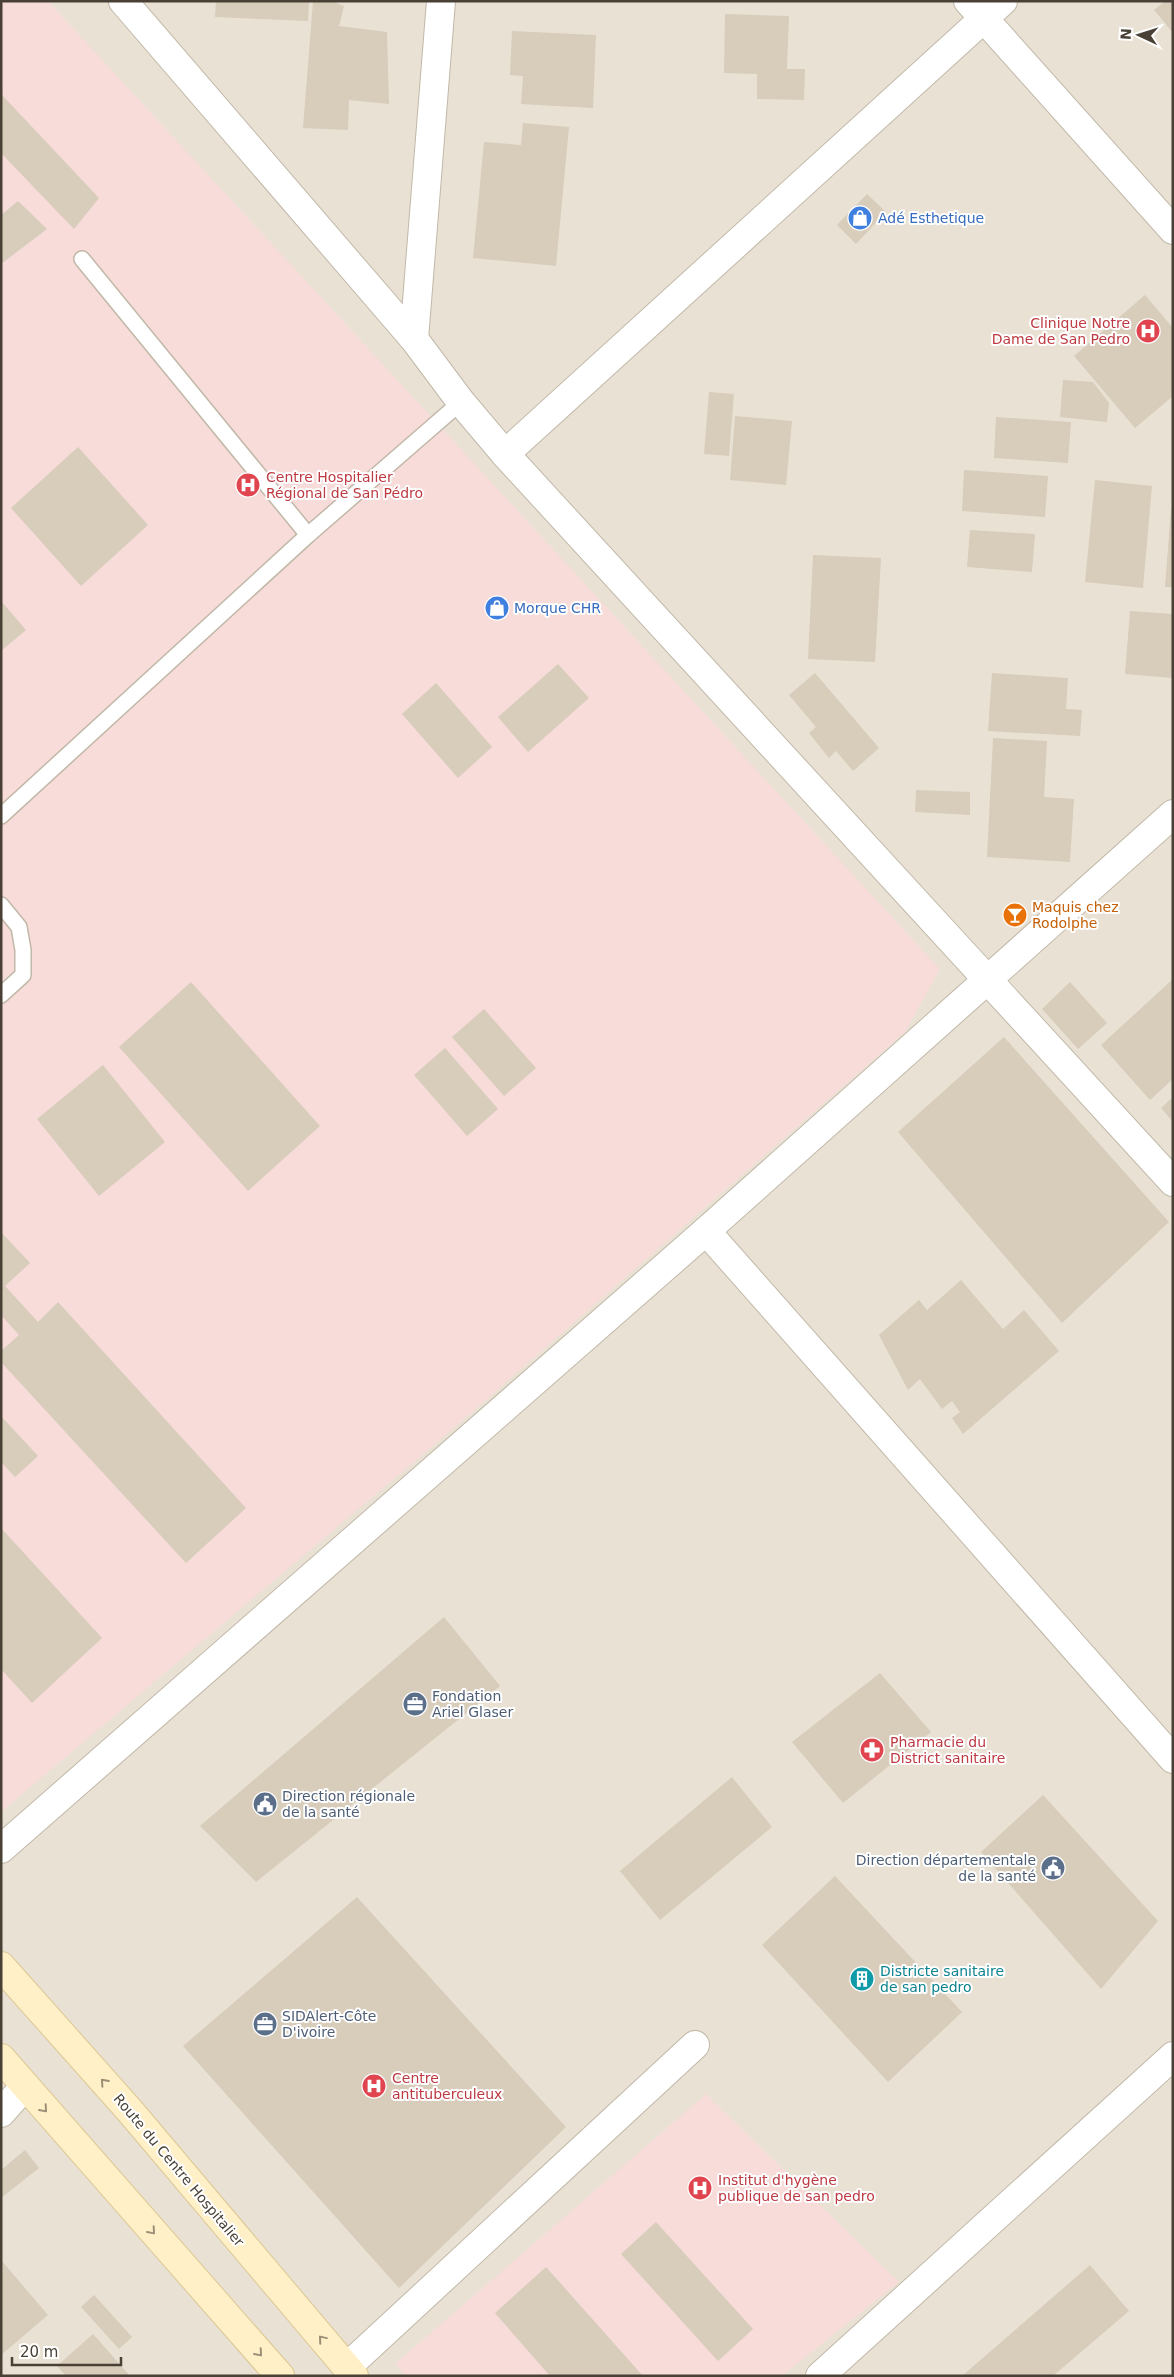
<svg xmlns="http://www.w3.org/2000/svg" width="1174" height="2377" font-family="'DejaVu Sans',sans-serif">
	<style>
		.residential { fill: #e9e2d4 }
		.medical { fill: #f7dcd9 }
		.building { fill: #d8ccbb }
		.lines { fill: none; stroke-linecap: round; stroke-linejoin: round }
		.lane-casing { stroke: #c1b8a8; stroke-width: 18 }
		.street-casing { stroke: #c1b8a8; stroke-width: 30 }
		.secondary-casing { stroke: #dcc794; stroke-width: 30 }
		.lane { stroke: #fff; stroke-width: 15 }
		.street { stroke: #fff; stroke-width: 28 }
		.secondary { stroke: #fff0c7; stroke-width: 28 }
		.oneway { stroke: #9b9077 }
		.labels { text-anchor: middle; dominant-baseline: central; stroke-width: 4; stroke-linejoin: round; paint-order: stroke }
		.shop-label { font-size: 14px; fill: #366cbe; stroke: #fff; text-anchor: start }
		.health-label { font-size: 14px; fill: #be3a42; stroke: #fff; text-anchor: start }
		.food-label { font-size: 14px; fill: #c56008; stroke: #fff; text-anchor: start }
		.service-label { font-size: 14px; fill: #4e5e75; stroke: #fff; text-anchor: start }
		.culture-label { font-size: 14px; fill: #0d838f; stroke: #fff; text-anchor: start }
		.street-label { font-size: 14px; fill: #494135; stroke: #fff }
	</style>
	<rect width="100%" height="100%" fill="#f5f0e7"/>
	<rect class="residential" x="1" y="1" width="1172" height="2375"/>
	<g class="medical">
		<polygon points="1,1 48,1 940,969 905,1032 454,1428 1,1812"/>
		<polygon points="706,2094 899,2282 782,2376 406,2376 395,2364"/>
	</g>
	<g class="building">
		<polygon points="216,1 309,1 308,21 215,17"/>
		<polygon points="313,1 331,1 344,6 339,26 387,32 389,104 349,100 348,130 303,128"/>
		<polygon points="1165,1 1173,1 1173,33 1154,10"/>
		<polygon points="725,14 789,16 787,69 805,69 804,100 757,99 757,74 724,73"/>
		<polygon points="512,31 596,35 593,108 521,104 523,76 510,75"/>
		<polygon points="1,94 99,198 74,229 1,153"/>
		<polygon points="523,123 569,127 556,266 473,258 484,142 521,145"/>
		<polygon points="867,194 886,212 856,244 837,225"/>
		<polygon points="18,201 47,229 1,264 1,215"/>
		<polygon points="1145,295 1173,328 1173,396 1135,428 1074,356"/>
		<polygon points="1063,380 1093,382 1109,403 1107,422 1060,417"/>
		<polygon points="709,392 734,394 729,456 704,454"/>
		<polygon points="735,416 792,421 786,485 730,480"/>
		<polygon points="996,417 1071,422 1068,463 994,458"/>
		<polygon points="78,447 148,525 81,586 11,508"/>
		<polygon points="964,470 1048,476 1045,517 962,511"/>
		<polygon points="1095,480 1152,486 1143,588 1085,582"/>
		<polygon points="1171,509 1173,509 1173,587 1165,587"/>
		<polygon points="970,530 1035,534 1032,572 967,567"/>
		<polygon points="813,555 881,558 875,662 808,659"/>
		<polygon points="1,601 26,630 1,651"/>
		<polygon points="1130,611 1173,614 1173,678 1125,674"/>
		<polygon points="558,664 589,698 528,752 498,717"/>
		<polygon points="815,673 879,748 853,771 836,751 829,758 809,733 816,727 789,695"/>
		<polygon points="992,673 1068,678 1066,709 1082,710 1080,736 988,731"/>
		<polygon points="436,683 492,747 458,778 402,714"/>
		<polygon points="993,738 1047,741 1044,797 1074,799 1070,862 987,857"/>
		<polygon points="916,790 970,792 970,815 915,812"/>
		<polygon points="1173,979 1173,1079 1150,1100 1101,1045"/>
		<polygon points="191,982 320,1126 248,1191 119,1047"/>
		<polygon points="1070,982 1107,1023 1078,1049 1042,1009"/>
		<polygon points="484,1009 536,1068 504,1096 452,1037"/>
		<polygon points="1004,1037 1169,1222 1062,1323 898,1132"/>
		<polygon points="445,1048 498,1109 467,1136 414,1075"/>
		<polygon points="103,1065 165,1142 99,1196 37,1119"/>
		<polygon points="1173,1097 1173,1122 1161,1108"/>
		<polygon points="1,1232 30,1263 5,1286 38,1322 58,1302 246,1508 186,1563 1,1362 1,1351 19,1335 1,1315"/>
		<polygon points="961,1280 1003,1329 1024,1310 1059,1351 963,1434 952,1418 960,1412 952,1401 942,1409 920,1379 908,1390 879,1335 919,1300 927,1310"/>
		<polygon points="1,1416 38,1456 15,1477 1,1462"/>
		<polygon points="1,1528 102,1638 32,1703 1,1669"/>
		<polygon points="444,1617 500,1686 256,1882 200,1826"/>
		<polygon points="880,1673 931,1732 843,1803 792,1742"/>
		<polygon points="732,1777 772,1827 660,1920 620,1871"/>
		<polygon points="1043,1795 1158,1921 1101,1989 981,1852"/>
		<polygon points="835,1876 962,2012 888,2082 762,1945"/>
		<polygon points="357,1897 566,2127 399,2288 183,2046"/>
		<polygon points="25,2150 39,2168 1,2198 1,2170"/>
		<polygon points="656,2222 753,2329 718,2361 621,2254"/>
		<polygon points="1,2260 48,2315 1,2355"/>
		<polygon points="1090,2265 1129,2311 1053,2376 962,2376"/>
		<polygon points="546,2267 643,2376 550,2376 495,2313"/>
		<polygon points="94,2295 132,2337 119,2349 81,2307"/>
		<polygon points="93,2334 130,2376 66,2376 57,2366"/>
	</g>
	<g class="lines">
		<defs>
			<g id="lane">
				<polyline points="82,259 308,535"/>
				<polyline points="1,816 308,535 461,402"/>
				<polyline points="1,905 19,927 23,950 23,975 1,995"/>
			</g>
			<g id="street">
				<polyline points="123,1 414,339 461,402 505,454 1173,1182"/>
				<polyline points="968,1 1173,230"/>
				<polyline points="414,339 441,1"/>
				<polyline points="505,454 1003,1"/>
				<polyline points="706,1231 1173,1759"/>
				<polyline points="1,1849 706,1231 1173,814"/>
				<polyline points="1,2113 25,2086"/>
				<polyline points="347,2367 695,2045"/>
				<polyline points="820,2376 1173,2056"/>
			</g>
			<g id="secondary">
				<polyline points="1,1966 130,2111 354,2376"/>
				<polyline points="1,2058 280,2376"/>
			</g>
		</defs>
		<use href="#lane" class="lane-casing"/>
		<use href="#street" class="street-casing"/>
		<use href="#secondary" class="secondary-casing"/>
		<use href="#lane" class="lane"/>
		<use href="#street" class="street"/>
		<use href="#secondary" class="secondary"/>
	</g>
	<defs><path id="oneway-chevron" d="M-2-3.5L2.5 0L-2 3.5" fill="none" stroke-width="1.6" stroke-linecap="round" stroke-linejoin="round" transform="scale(1.25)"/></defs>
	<g class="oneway">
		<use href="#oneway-chevron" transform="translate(104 2082) rotate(-132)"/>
		<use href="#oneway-chevron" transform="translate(44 2109) rotate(49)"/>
		<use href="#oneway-chevron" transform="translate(152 2231) rotate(49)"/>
		<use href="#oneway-chevron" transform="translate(322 2339) rotate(-130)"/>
		<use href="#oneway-chevron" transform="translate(259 2353) rotate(49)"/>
	</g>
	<defs>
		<symbol id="shop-disc" viewBox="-11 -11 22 22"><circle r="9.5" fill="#3f7fe0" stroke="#fff"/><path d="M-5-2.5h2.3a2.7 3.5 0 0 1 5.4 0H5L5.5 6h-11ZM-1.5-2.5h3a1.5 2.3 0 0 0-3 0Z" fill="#fff"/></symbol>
		<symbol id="hospital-disc" viewBox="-11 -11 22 22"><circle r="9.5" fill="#e0444e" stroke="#fff"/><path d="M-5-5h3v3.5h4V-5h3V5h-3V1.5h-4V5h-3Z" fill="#fff"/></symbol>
		<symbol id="bar-disc" viewBox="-11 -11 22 22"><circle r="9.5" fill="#e8710a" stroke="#fff"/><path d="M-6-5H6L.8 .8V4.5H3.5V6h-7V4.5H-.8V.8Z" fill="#fff"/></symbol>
		<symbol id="office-disc" viewBox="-11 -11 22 22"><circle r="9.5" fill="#5c6f8a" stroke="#fff"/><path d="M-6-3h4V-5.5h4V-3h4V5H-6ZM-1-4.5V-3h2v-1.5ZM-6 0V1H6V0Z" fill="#fff"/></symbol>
		<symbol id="pharmacy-disc" viewBox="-11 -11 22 22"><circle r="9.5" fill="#e0444e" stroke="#fff"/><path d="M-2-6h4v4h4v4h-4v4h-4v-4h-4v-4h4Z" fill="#fff"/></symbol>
		<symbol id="civic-disc" viewBox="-11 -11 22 22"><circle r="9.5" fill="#5c6f8a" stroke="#fff"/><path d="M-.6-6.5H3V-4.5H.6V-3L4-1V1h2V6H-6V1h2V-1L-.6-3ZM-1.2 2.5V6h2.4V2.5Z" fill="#fff"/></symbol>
		<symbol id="building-disc" viewBox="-11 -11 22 22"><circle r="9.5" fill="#0f9aa8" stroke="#fff"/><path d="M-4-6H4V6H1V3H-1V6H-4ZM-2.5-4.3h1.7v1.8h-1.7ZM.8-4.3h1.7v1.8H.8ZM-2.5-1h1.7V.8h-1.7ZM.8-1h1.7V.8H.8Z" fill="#fff"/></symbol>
	</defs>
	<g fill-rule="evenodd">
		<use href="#shop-disc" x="846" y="204" width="28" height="28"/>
		<use href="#hospital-disc" x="1134" y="317" width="28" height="28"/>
		<use href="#hospital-disc" x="234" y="471" width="28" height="28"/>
		<use href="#shop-disc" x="483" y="594" width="28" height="28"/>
		<use href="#bar-disc" x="1001" y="901" width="28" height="28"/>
		<use href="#office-disc" x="401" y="1690" width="28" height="28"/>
		<use href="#pharmacy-disc" x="858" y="1736" width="28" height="28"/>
		<use href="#civic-disc" x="251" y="1790" width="28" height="28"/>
		<use href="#civic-disc" x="1039" y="1854" width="28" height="28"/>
		<use href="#building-disc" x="848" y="1965" width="28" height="28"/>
		<use href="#office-disc" x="251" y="2010" width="28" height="28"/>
		<use href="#hospital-disc" x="360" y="2072" width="28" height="28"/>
		<use href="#hospital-disc" x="686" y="2174" width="28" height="28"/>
	</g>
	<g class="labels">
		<g class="shop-label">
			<text x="878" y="218">Adé Esthetique</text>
			<text x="514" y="608">Morque CHR</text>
		</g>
		<g class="health-label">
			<text x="1130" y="323" text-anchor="end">Clinique Notre<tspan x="1130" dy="16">Dame de San Pedro</tspan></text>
			<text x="266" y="477">Centre Hospitalier<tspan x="266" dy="16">Régional de San Pédro</tspan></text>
			<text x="890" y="1742">Pharmacie du<tspan x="890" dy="16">District sanitaire</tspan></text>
			<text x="392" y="2078">Centre<tspan x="392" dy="16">antituberculeux</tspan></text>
			<text x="718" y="2180">Institut d'hygène<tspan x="718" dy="16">publique de san pedro</tspan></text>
		</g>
		<g class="food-label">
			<text x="1032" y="907">Maquis chez<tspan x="1032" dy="16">Rodolphe</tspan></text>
		</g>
		<g class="service-label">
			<text x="432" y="1696">Fondation<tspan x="432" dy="16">Ariel Glaser</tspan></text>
			<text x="282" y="1796">Direction régionale<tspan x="282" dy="16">de la santé</tspan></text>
			<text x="1036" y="1860" text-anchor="end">Direction départementale<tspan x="1036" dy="16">de la santé</tspan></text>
			<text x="282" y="2016">SIDAlert-Côte<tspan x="282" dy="16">D'ivoire</tspan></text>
		</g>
		<g class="culture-label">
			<text x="880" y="1971">Districte sanitaire<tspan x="880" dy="16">de san pedro</tspan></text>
		</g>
		<g class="street-label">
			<text transform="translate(179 2170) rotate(50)">Route du Centre Hospitalier</text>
		</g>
	</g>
	<rect width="1174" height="2377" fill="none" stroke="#494135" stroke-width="5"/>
	<g transform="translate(1139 35) rotate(274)" stroke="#ffffff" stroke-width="4" paint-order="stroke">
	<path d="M0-4L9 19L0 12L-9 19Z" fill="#494135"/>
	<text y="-8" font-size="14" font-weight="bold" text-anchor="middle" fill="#494135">N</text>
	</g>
	<path d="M12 2357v8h109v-8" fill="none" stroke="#494135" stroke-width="2.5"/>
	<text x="20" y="2357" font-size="15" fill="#494135" stroke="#ffffff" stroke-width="4" paint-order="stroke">20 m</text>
</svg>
